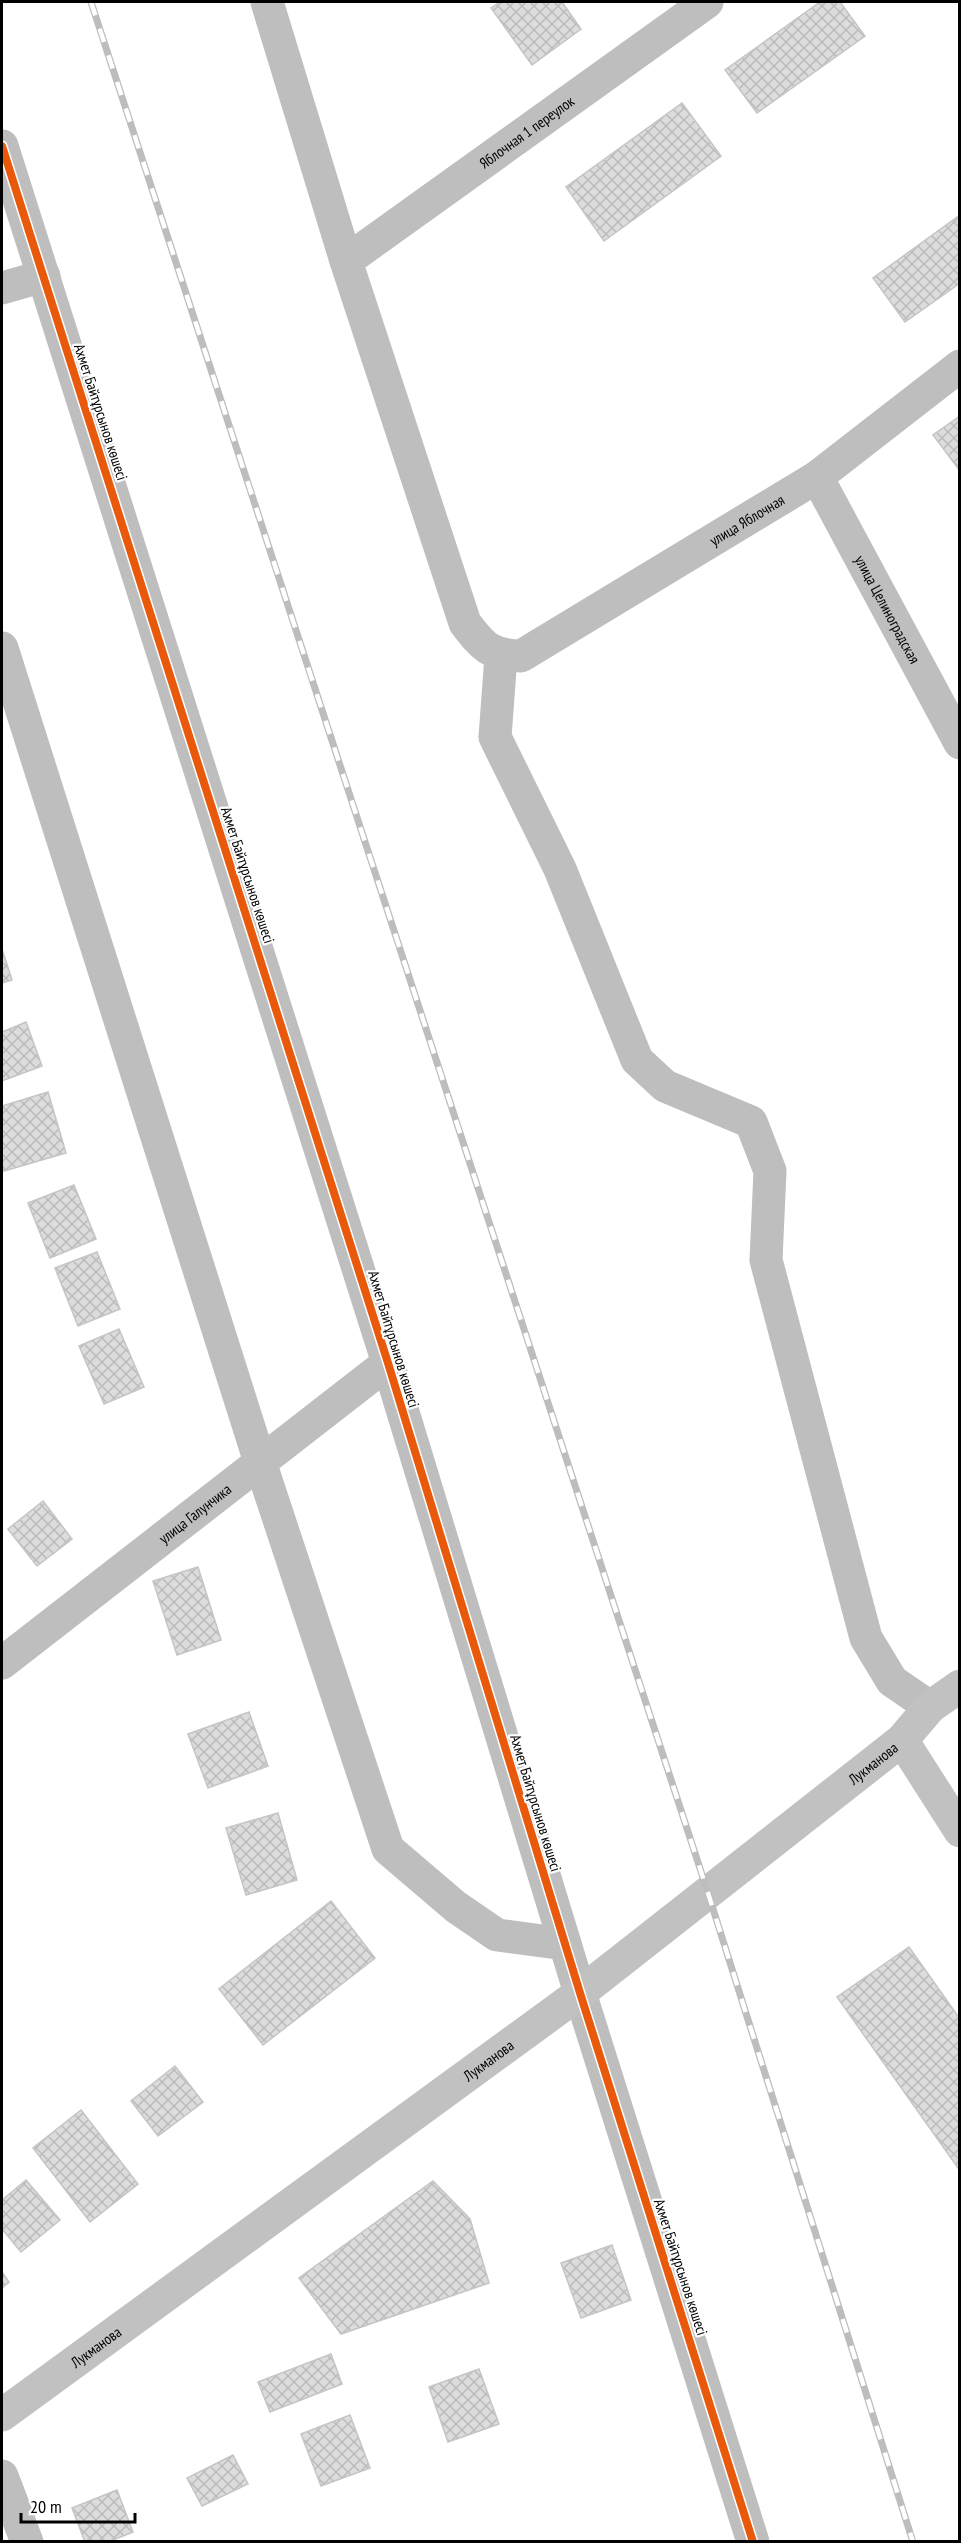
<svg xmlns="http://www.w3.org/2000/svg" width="961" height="2543" font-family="'PT Sans Narrow',sans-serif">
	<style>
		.building { fill: url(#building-cross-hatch); stroke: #c5c5c5; stroke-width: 1.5 }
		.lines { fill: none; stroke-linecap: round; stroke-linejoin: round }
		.street { stroke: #bebebe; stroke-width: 33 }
		.secondary { stroke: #c1c1c1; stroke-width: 33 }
		.rail-casing { stroke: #bdbdbd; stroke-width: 7 }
		.rail { stroke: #fff; stroke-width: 4.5; stroke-dasharray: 14; stroke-linecap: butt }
		.cycleway-casing { stroke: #fff; stroke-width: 11 }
		.cycleway { stroke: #e8590c; stroke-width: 8 }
		.labels { text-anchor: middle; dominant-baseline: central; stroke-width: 4.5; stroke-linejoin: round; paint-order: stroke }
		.street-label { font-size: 15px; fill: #000; stroke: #fff }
	</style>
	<defs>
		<pattern id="building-cross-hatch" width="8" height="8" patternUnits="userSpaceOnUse" patternTransform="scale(1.5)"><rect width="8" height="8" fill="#dcdcdc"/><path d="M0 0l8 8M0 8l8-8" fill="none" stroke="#bbb"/></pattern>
	</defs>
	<rect width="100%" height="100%" fill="#fff"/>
	<g class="building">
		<polygon points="500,2 562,2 581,29 532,65 491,8"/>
		<polygon points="820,2 840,2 865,36 757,113 725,70"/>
		<polygon points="682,103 721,156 604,241 566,187"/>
		<polygon points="960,215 960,283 905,322 873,278"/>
		<polygon points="960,416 960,471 933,435"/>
		<polygon points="2,949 12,980 2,983"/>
		<polygon points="26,1022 42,1066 2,1081 2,1032"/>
		<polygon points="48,1092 66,1153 4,1171 2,1164 2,1106"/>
		<polygon points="74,1185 96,1239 50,1258 28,1203"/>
		<polygon points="97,1252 120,1309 78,1326 55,1268"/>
		<polygon points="119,1329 144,1387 104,1404 79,1346"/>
		<polygon points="43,1501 72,1539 37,1566 8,1529"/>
		<polygon points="198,1567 221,1640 177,1655 153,1581"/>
		<polygon points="249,1712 268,1766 208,1788 188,1734"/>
		<polygon points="278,1813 297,1880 246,1895 226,1828"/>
		<polygon points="331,1901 375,1958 263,2045 219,1989"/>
		<polygon points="909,1947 960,2019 960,2171 837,1997"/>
		<polygon points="175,2066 203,2102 158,2136 131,2101"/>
		<polygon points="81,2110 138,2184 90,2222 33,2148"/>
		<polygon points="26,2180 60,2220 21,2252 2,2229 2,2200"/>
		<polygon points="433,2181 470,2219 489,2283 341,2334 299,2278"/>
		<polygon points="612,2245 631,2300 581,2318 561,2263"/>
		<polygon points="2,2272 9,2282 2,2288"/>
		<polygon points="331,2354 342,2384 270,2412 258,2382"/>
		<polygon points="479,2369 499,2424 448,2442 429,2387"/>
		<polygon points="350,2415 370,2468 321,2486 301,2434"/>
		<polygon points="233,2455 248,2484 202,2506 187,2478"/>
		<polygon points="117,2490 133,2532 108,2542 85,2542 72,2508"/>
	</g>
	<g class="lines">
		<g class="street">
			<path id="s1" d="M267 2 346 261 465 623C483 647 490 655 521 656L817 477 960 366"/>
			<polyline points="2,146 388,1363 580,1993 753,2542"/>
			<path id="s2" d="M346 261 707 2"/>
			<polyline points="2,288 44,276"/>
			<path id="s3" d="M817 477 960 743"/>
			<polyline points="2,648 260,1462 388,1849 456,1907 497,1935 565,1944"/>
			<polyline points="501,656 495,737 560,869 637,1060 665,1086 751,1122 770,1171 766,1260 866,1638 892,1681 930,1707"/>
			<path id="s4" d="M2 1663 388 1363"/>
			<polyline points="2,2476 27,2542"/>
		</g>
		<g class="secondary">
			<polyline points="902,1740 960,1831"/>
			<path id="s5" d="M2 2415 580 1993 902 1740 930 1707 960 1686"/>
		</g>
		<defs>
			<polyline id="rail" points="91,2 708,1893 913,2542"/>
		</defs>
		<use href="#rail" class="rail-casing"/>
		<use href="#rail" class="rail"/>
		<defs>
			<polyline id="cycleway" points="2,146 388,1363 580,1993 753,2542"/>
		</defs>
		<use href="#cycleway" class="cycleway-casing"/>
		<use href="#cycleway" class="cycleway"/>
	</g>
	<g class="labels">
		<g class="street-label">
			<text stroke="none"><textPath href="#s2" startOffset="222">Яблочная 1 переулок</textPath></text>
			<text transform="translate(101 412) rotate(72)">Ахмет Байтұрсынов көшесі</text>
			<text stroke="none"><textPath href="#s1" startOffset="984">улица Яблочная</textPath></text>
			<text stroke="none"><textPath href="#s3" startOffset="150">улица Целиноградская</textPath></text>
			<text transform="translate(248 875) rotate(72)">Ахмет Байтұрсынов көшесі</text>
			<text transform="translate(394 1339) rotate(73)">Ахмет Байтұрсынов көшесі</text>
			<text stroke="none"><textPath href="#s4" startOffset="244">улица Галунчика</textPath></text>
			<text stroke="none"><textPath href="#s5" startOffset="1088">Лукманова</textPath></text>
			<text transform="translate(536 1803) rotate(73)">Ахмет Байтұрсынов көшесі</text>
			<text stroke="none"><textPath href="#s5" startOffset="602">Лукманова</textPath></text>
			<text transform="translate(681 2267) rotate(72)">Ахмет Байтұрсынов көшесі</text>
			<text stroke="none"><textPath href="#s5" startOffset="116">Лукманова</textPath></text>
		</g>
	</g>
	<rect width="961" height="2543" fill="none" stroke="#000000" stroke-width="6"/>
	<path d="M21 2513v9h114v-9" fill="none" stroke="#000000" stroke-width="3"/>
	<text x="30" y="2513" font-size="18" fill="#000000" stroke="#ffffff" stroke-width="4.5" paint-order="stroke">20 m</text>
</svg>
